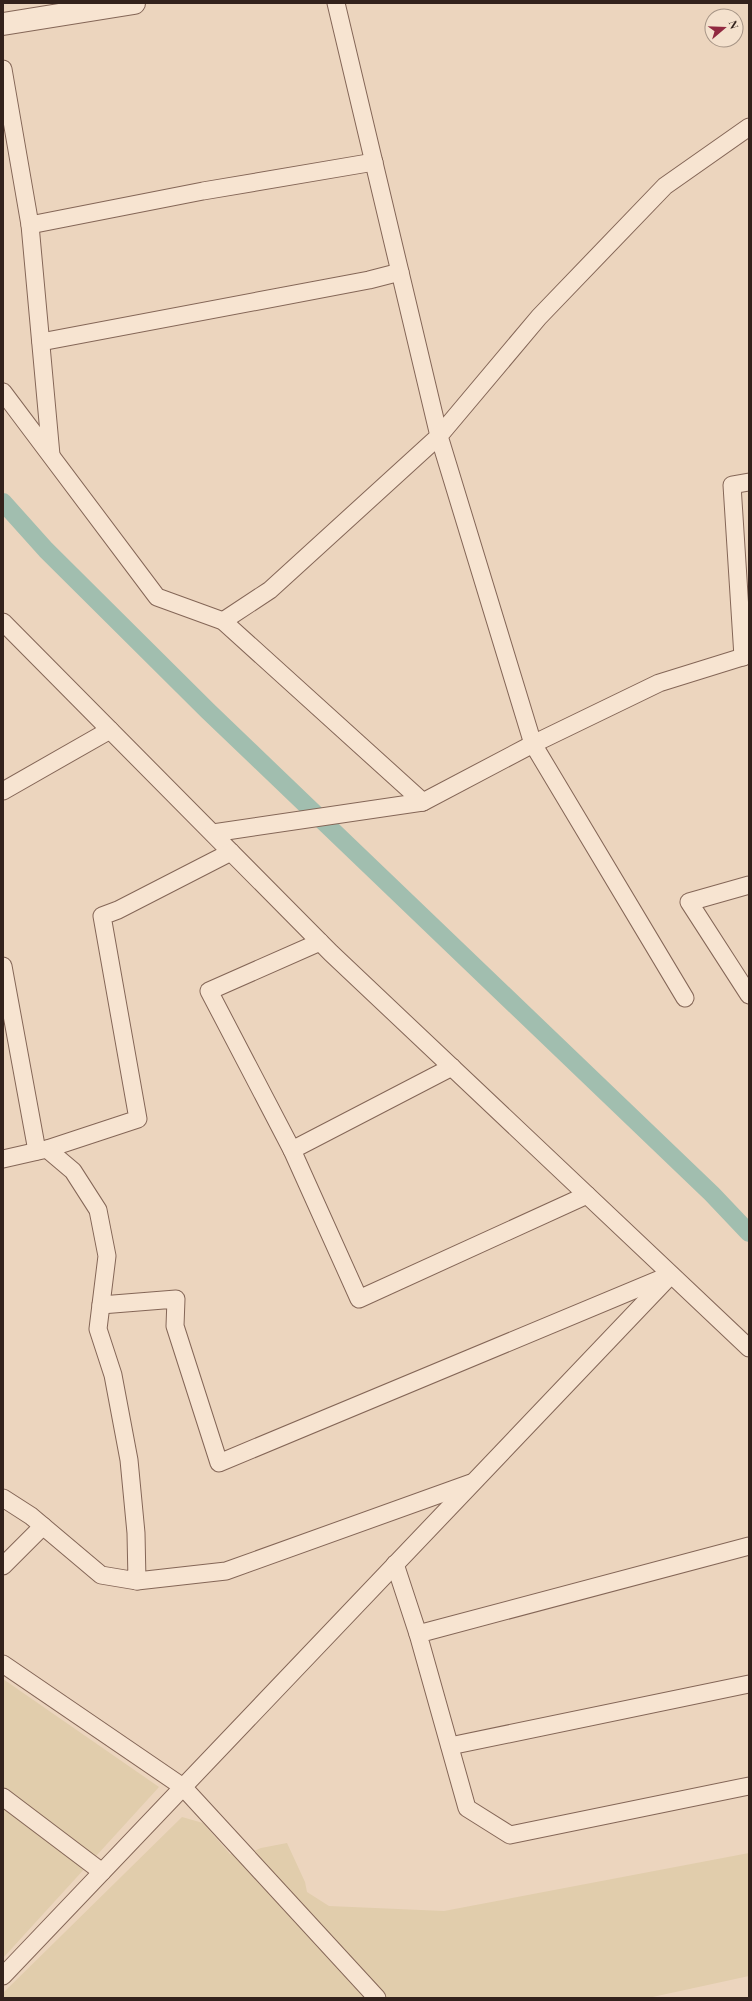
<svg xmlns="http://www.w3.org/2000/svg" width="752" height="2001" font-family="'Playfair Display',serif">
	<style>
		.farmland { fill: #e1cdac }
		.lines { fill: none; stroke-linecap: round; stroke-linejoin: round }
		.canal { stroke: #a1beaf; stroke-width: 18 }
		.minor-casing { stroke: #846657; stroke-width: 19 }
		.tertiary-casing { stroke: #846657; stroke-width: 24 }
		.minor { stroke: #f7e4d1; stroke-width: 17 }
		.tertiary { stroke: #f7e4d1; stroke-width: 22 }
	</style>
	<rect width="100%" height="100%" fill="#ecd5be"/>
	<g class="farmland">
		<polygon points="3,1679 159,1787 3,1958"/>
		<polygon points="182,1817 203,1823 230,1854 242,1856 261,1848 287,1843 305,1882 307,1892 329,1906 444,1911 749,1853 749,1976 648,1998 3,1998 3,1993"/>
	</g>
	<g class="lines">
		<polyline class="canal" points="3,502 46,550 208,711 712,1194 749,1233"/>
		<defs>
			<g id="minor">
				<polyline points="3,69 30,225 51,455"/>
				<polyline points="30,225 203,191 374,162"/>
				<polyline points="41,342 369,280 400,272"/>
				<polyline points="3,392 157,597 223,621 423,802 533,744 659,683 749,655"/>
				<polyline points="223,621 270,590 439,436 336,3"/>
				<polyline points="3,622 331,953 749,1348"/>
				<polyline points="743,657 732,485 749,482"/>
				<polyline points="3,791 110,730"/>
				<polyline points="213,833 423,802"/>
				<polyline points="749,885 689,902 749,995"/>
				<polyline points="3,966 37,1151"/>
				<polyline points="685,998 533,744 439,436 539,317 665,186 749,127"/>
				<polyline points="452,1067 292,1150 359,1299 587,1195"/>
				<polyline points="47,1149 138,1119 102,916 118,910 231,852"/>
				<polyline points="292,1150 209,991 320,942"/>
				<polyline points="3,1159 47,1149 73,1171 98,1210 107,1256 98,1329 113,1375 129,1460 136,1533 137,1581 101,1575 31,1516 3,1498"/>
				<polyline points="101,1305 176,1299 175,1326 219,1463 665,1277"/>
				<polyline points="749,1546 418,1634 467,1808 510,1835 749,1786"/>
				<polyline points="395,1564 418,1634"/>
				<polyline points="3,1566 43,1526"/>
				<polyline points="137,1581 226,1571 471,1483"/>
				<polyline points="3,1664 183,1787 377,1998"/>
				<polyline points="450,1746 749,1684"/>
				<polyline points="3,1797 102,1872"/>
				<polyline points="3,1976 671,1275"/>
			</g>
			<polyline id="tertiary" points="3,24 134,3"/>
		</defs>
		<use href="#minor" class="minor-casing"/>
		<use href="#tertiary" class="tertiary-casing"/>
		<use href="#minor" class="minor"/>
		<use href="#tertiary" class="tertiary"/>
	</g>
	<rect width="752" height="2001" fill="none" stroke="#33221c" stroke-width="8"/>
	<g transform="translate(724 28) rotate(71)"><circle r="19" fill="#f4e1cd" stroke="#a79586"/>
	<path d="M0-3L7 15L0 10L-7 15Z" fill="#912940"/>
	<text y="-6" font-size="11" font-weight="bold" text-anchor="middle" fill="#33221c">N</text>
	</g>
</svg>
